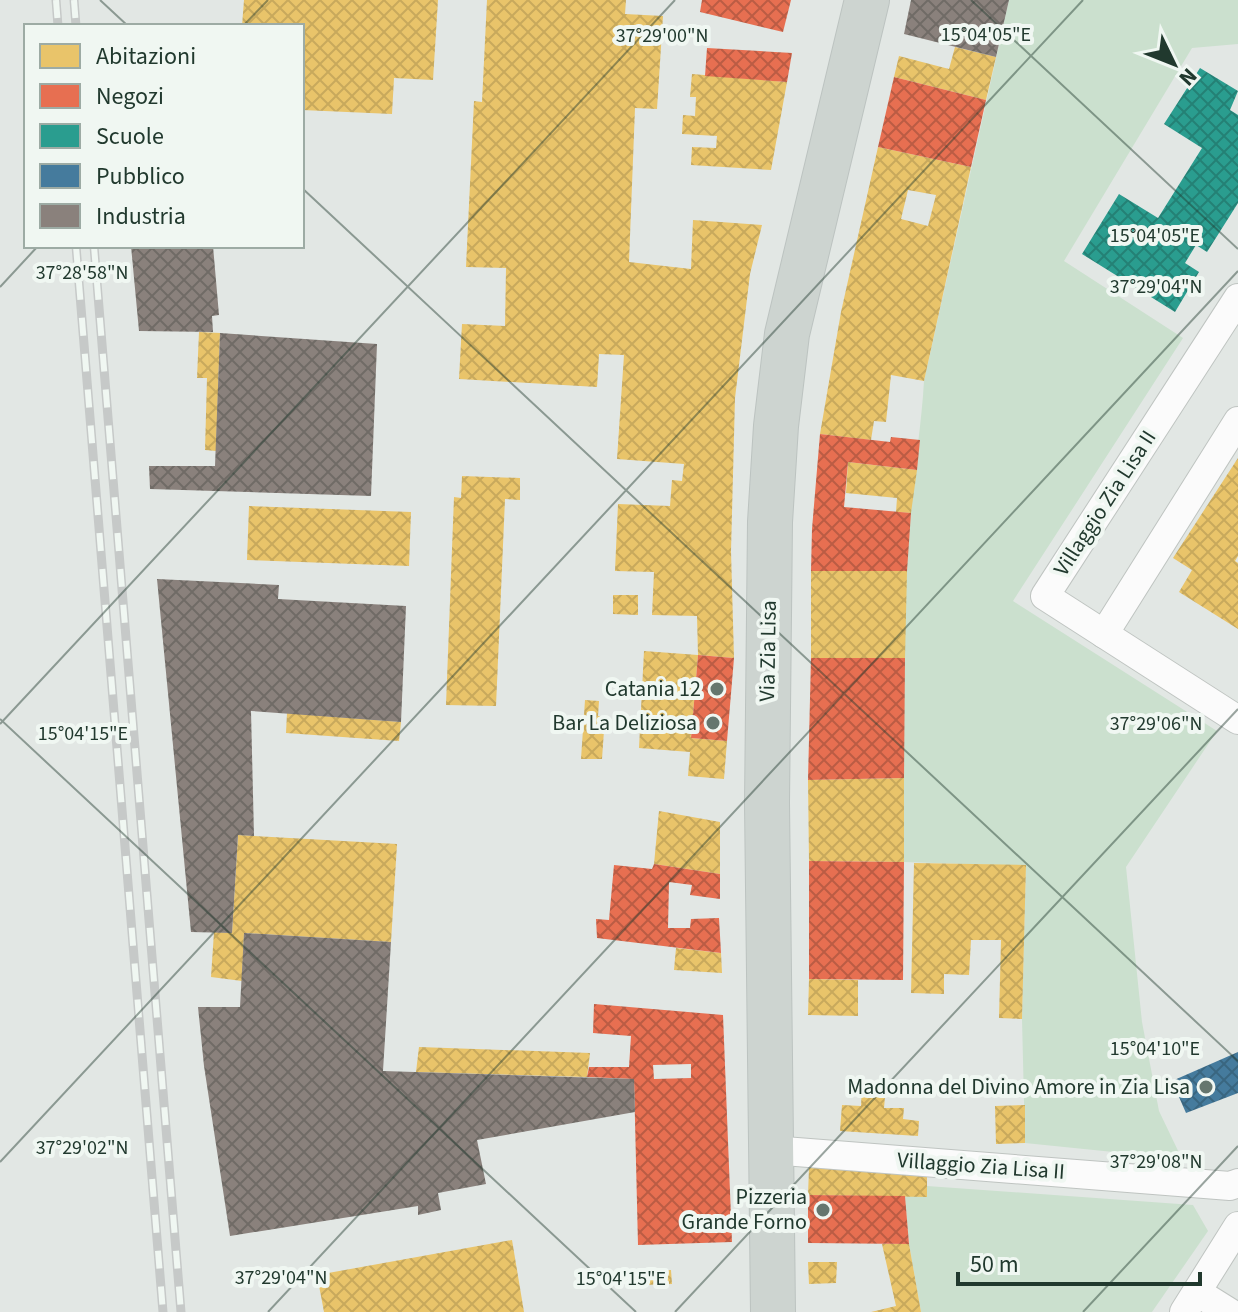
<svg xmlns="http://www.w3.org/2000/svg" width="1238" height="1312" font-family="'Source Sans 3',sans-serif">
	<style>
		.green { fill: #cbe0ce }
		.homes { fill: url(#homes-cross-hatch); fill-rule: evenodd }
		.shops { fill: url(#shops-cross-hatch); fill-rule: evenodd }
		.schools { fill: url(#schools-cross-hatch) }
		.public { fill: url(#public-cross-hatch) }
		.industry { fill: url(#industry-cross-hatch) }
		.lines { fill: none; stroke-linecap: round; stroke-linejoin: round }
		.minor-casing { stroke: #bfc4c1; stroke-width: 30 }
		.primary-casing { stroke: #bcc3c0; stroke-width: 46 }
		.minor { stroke: #fbfbfb; stroke-width: 28 }
		.primary { stroke: #cdd4d0; stroke-width: 44 }
		.rail-casing { stroke: #c6c9c8; stroke-width: 9 }
		.rail { stroke: #f0f7f2; stroke-width: 6; stroke-dasharray: 18; stroke-linecap: butt }
		.ticks { fill: none; stroke: #21392e; stroke-width: 2; stroke-opacity: 0.45 }
		.poi-dot { fill: #65766e; stroke: #f0f7f2; stroke-width: 3 }
		.labels { text-anchor: middle; dominant-baseline: central; stroke-width: 8; stroke-linejoin: round; paint-order: stroke }
		.street-label { font-size: 22px; fill: #21392e; stroke: #f0f7f2 }
		.poi-label { font-size: 22px; fill: #21392e; stroke: #f0f7f2; text-anchor: end }
		.ticks-label { font-size: 20px; text-anchor: middle; fill: #21392e; stroke: #f0f7f2; stroke-width: 8; stroke-linejoin: round; paint-order: stroke }
	</style>
	<defs>
		<pattern id="homes-cross-hatch" width="8" height="8" patternUnits="userSpaceOnUse" patternTransform="scale(2)"><rect width="8" height="8" fill="#e9c46a"/><path d="M0 0l8 8M0 8l8-8" fill="none" stroke="#c8a95c"/></pattern>
		<pattern id="shops-cross-hatch" width="8" height="8" patternUnits="userSpaceOnUse" patternTransform="scale(2)"><rect width="8" height="8" fill="#e76f51"/><path d="M0 0l8 8M0 8l8-8" fill="none" stroke="#bb5c44"/></pattern>
		<pattern id="schools-cross-hatch" width="8" height="8" patternUnits="userSpaceOnUse" patternTransform="scale(2)"><rect width="8" height="8" fill="#2a9d8f"/><path d="M0 0l8 8M0 8l8-8" fill="none" stroke="#248175"/></pattern>
		<pattern id="public-cross-hatch" width="8" height="8" patternUnits="userSpaceOnUse" patternTransform="scale(2)"><rect width="8" height="8" fill="#457b9d"/><path d="M0 0l8 8M0 8l8-8" fill="none" stroke="#396680"/></pattern>
		<pattern id="industry-cross-hatch" width="8" height="8" patternUnits="userSpaceOnUse" patternTransform="scale(2)"><rect width="8" height="8" fill="#8a817c"/><path d="M0 0l8 8M0 8l8-8" fill="none" stroke="#706b66"/></pattern>
	</defs>
	<rect width="100%" height="100%" fill="#e2e7e4"/>
	<g class="green">
		<path d="M1009 0H1238V44L1192 48 1064 261 1183 338 1013 601 1217 731 1126 867 1142 1022 1159 1111 1182 1159 1025 1143 1022 1019 1026 866 904 862C904 754 901 646 908 539 911 486 921 434 924 381Z"/>
		<polygon points="927,1186 1193,1205 1208,1231 1152,1312 921,1312 909,1244 905,1196"/>
	</g>
	<g class="homes">
		<polygon points="244,0 438,0 433,80 394,78 392,114 302,110 302,26 242,26"/>
		<polygon points="487,0 626,0 625,14 663,16 657,109 635,108 629,262 691,269 693,220 762,225 750,274 735,398 731,551 734,658 698,655 697,616 652,615 654,572 615,571 618,504 670,506 672,480 682,481 684,464 617,459 624,355 599,354 597,387 459,379 462,324 505,326 506,268 466,267 474,101 482,102"/>
		<polygon points="955,47 996,57 986,100 894,77 899,56 949,69"/>
		<polygon points="692,74 787,82 771,170 691,165 692,147 716,148 717,136 682,134 683,115 695,116 696,97 690,97"/>
		<path d="M878 147 971 167 924 381 891 375 886 422 874 421 871 440 820 434 841 312ZM908 190 936 195 928 226 901 219Z"/>
		<polygon points="199,332 220,333 216,451 205,450 207,378 197,378"/>
		<polygon points="1238,458 1238,556 1235,561 1238,563 1238,629 1179,592 1192,570 1173,558"/>
		<polygon points="848,462 917,470 911,513 896,512 897,498 846,493"/>
		<polygon points="462,476 520,478 520,500 505,499 496,706 446,705 454,497 461,498"/>
		<polygon points="249,506 411,512 409,566 247,560"/>
		<polygon points="811,571 907,571 905,658 811,658"/>
		<polygon points="613,595 638,595 638,615 613,614"/>
		<polygon points="644,651 698,655 691,738 727,741 724,779 688,776 690,752 639,748"/>
		<polygon points="585,700 599,701 598,716 605,716 602,759 581,759"/>
		<polygon points="287,713 401,722 399,741 286,733"/>
		<polygon points="904,778 904,862 809,861 808,780"/>
		<polygon points="659,811 720,822 720,874 654,864"/>
		<polygon points="238,835 397,844 391,942 244,933 242,981 211,977 214,932 232,933"/>
		<polygon points="914,863 1026,865 1022,1019 999,1018 1001,940 971,940 969,975 944,974 944,994 911,993"/>
		<polygon points="676,948 721,953 722,973 674,970"/>
		<polygon points="809,979 858,980 858,1016 808,1015"/>
		<polygon points="419,1047 590,1053 587,1077 416,1072"/>
		<polygon points="862,1085 886,1086 884,1108 904,1108 903,1119 919,1121 918,1136 840,1131 842,1105 861,1106"/>
		<polygon points="1025,1105 1025,1143 996,1144 995,1106"/>
		<polygon points="809,1168 927,1168 927,1197 808,1195"/>
		<polygon points="512,1240 524,1312 324,1312 317,1275"/>
		<polygon points="882,1244 909,1244 921,1312 871,1312 896,1306"/>
		<polygon points="808,1262 837,1262 836,1283 809,1284"/>
		<polygon points="671,1270 672,1284 642,1285 642,1271"/>
	</g>
	<g class="shops">
		<polygon points="702,0 791,0 783,32 700,12"/>
		<polygon points="707,48 792,53 787,82 705,76"/>
		<polygon points="894,77 986,100 971,167 878,147"/>
		<polygon points="820,434 890,442 891,437 920,440 917,470 848,462 844,507 911,513 907,571 811,571 812,529"/>
		<polygon points="698,655 734,658 727,741 691,738"/>
		<polygon points="811,658 905,658 904,778 808,780"/>
		<polygon points="809,861 904,862 903,980 809,979"/>
		<polygon points="654,864 720,874 720,899 690,895 692,885 669,882 668,928 690,928 691,919 719,918 721,953 597,938 596,919 609,920 614,865 652,869"/>
		<path d="M594 1004 723 1015 732 1242 638 1245 634 1079 587 1077 589 1067H629L631 1036 593 1033ZM691 1064V1078L654 1079 653 1065Z"/>
		<polygon points="808,1195 905,1196 909,1244 808,1243"/>
	</g>
	<polygon class="schools" points="1200,68 1238,91 1230,110 1238,115 1238,203 1207,252 1196,245 1185,263 1199,272 1175,312 1082,254 1119,194 1158,218 1202,148 1164,124"/>
	<polygon class="public" points="1238,1052 1238,1093 1186,1113 1172,1081"/>
	<g class="industry">
		<polygon points="911,0 1009,0 996,57 904,34"/>
		<polygon points="131,246 213,246 219,315 212,316 213,332 139,331"/>
		<polygon points="220,333 377,344 371,496 150,489 149,466 215,466"/>
		<polygon points="157,579 279,585 278,599 406,606 401,722 251,711 254,836 238,835 232,933 191,932"/>
		<polygon points="244,933 391,942 383,1071 634,1079 635,1112 477,1140 486,1184 438,1193 441,1210 418,1215 418,1206 230,1236 204,1066 198,1007 240,1007"/>
	</g>
	<g class="lines">
		<defs>
			<g id="minor">
				<polyline points="1238,298 1045,596 1238,720"/>
				<polyline points="1104,634 1238,421"/>
				<polyline points="771,1150 1230,1186 1238,1183"/>
				<polyline points="1197,1292 1229,1312"/>
				<polyline points="1184,1312 1238,1226"/>
			</g>
			<polyline id="primary" points="773,1312 767,803 770,522 776,426 787,334 867,0"/>
		</defs>
		<use href="#minor" class="minor-casing"/>
		<use href="#primary" class="primary-casing"/>
		<use href="#minor" class="minor"/>
		<use href="#primary" class="primary"/>
		<defs>
			<g id="rail">
				<polyline points="56,0 58,26"/>
				<polyline points="74,0 76,26"/>
				<polyline points="76,246 163,1312"/>
				<polyline points="94,246 181,1312"/>
			</g>
		</defs>
		<use href="#rail" class="rail-casing"/>
		<use href="#rail" class="rail"/>
	</g>
	<path class="ticks" d="M100 0 128 26M971 0 1238 249M243 26 268 0M302 188 1238 1061M0 287 38 246M0 719 636 1312M0 724 675 0M0 1162 1083 0M268 1312 1238 271M675 1312 1238 709M1083 1312 1238 1146"/>
	<g class="poi-dot">
		<circle cx="717" cy="689" r="8"/>
		<circle cx="713" cy="723" r="8"/>
		<circle cx="1206" cy="1087" r="8"/>
		<circle cx="823" cy="1210" r="8"/>
	</g>
	<g class="labels">
		<g class="street-label">
			<text transform="translate(1105 503) rotate(-57)">Villaggio Zia Lisa II</text>
			<text transform="translate(768 651) rotate(-89)">Via Zia Lisa</text>
			<text transform="translate(981 1166) rotate(4)">Villaggio Zia Lisa II</text>
		</g>
		<g class="poi-label">
			<text x="701" y="689">Catania 12</text>
			<text x="697" y="723">Bar La Deliziosa</text>
			<text x="1190" y="1087">Madonna del Divino Amore in Zia Lisa</text>
			<text x="807" y="1197">Pizzeria<tspan x="807" dy="25">Grande Forno</tspan></text>
		</g>
	</g>
	<g class="ticks-label">
		<text x="986" y="41">15°04'05"E</text>
		<text x="662" y="42">37°29'00"N</text>
		<text x="1155" y="242">15°04'05"E</text>
		<text x="82" y="279">37°28'58"N</text>
		<text x="1156" y="293">37°29'04"N</text>
		<text x="1156" y="730">37°29'06"N</text>
		<text x="83" y="740">15°04'15"E</text>
		<text x="1155" y="1055">15°04'10"E</text>
		<text x="82" y="1154">37°29'02"N</text>
		<text x="1156" y="1168">37°29'08"N</text>
		<text x="281" y="1284">37°29'04"N</text>
		<text x="621" y="1285">15°04'15"E</text>
	</g>
	<rect x="24" y="24" width="280" height="224" fill="#f0f7f2" stroke="#9daba4" stroke-width="2"/>
	<rect x="40" y="44" width="40" height="24" fill="#e9c46a" stroke="#9daba4" stroke-width="2"/>
	<text x="96" y="64" font-size="24" fill="#21392e">Abitazioni</text>
	<rect x="40" y="84" width="40" height="24" fill="#e76f51" stroke="#9daba4" stroke-width="2"/>
	<text x="96" y="104" font-size="24" fill="#21392e">Negozi</text>
	<rect x="40" y="124" width="40" height="24" fill="#2a9d8f" stroke="#9daba4" stroke-width="2"/>
	<text x="96" y="144" font-size="24" fill="#21392e">Scuole</text>
	<rect x="40" y="164" width="40" height="24" fill="#457b9d" stroke="#9daba4" stroke-width="2"/>
	<text x="96" y="184" font-size="24" fill="#21392e">Pubblico</text>
	<rect x="40" y="204" width="40" height="24" fill="#8a817c" stroke="#9daba4" stroke-width="2"/>
	<text x="96" y="224" font-size="24" fill="#21392e">Industria</text>
	<g transform="translate(1174 64) rotate(133)" stroke="#f0f7f2" stroke-width="6" paint-order="stroke">
	<path d="M0-6L14 30L0 20L-14 30Z" fill="#21392e"/>
	<text y="-12" font-size="22" font-weight="bold" text-anchor="middle" fill="#21392e">N</text>
	</g>
	<path d="M958 1272v12h242v-12" fill="none" stroke="#21392e" stroke-width="4"/>
	<text x="970" y="1272" font-size="24" fill="#21392e" stroke="#f0f7f2" stroke-width="6" paint-order="stroke">50 m</text>
</svg>
